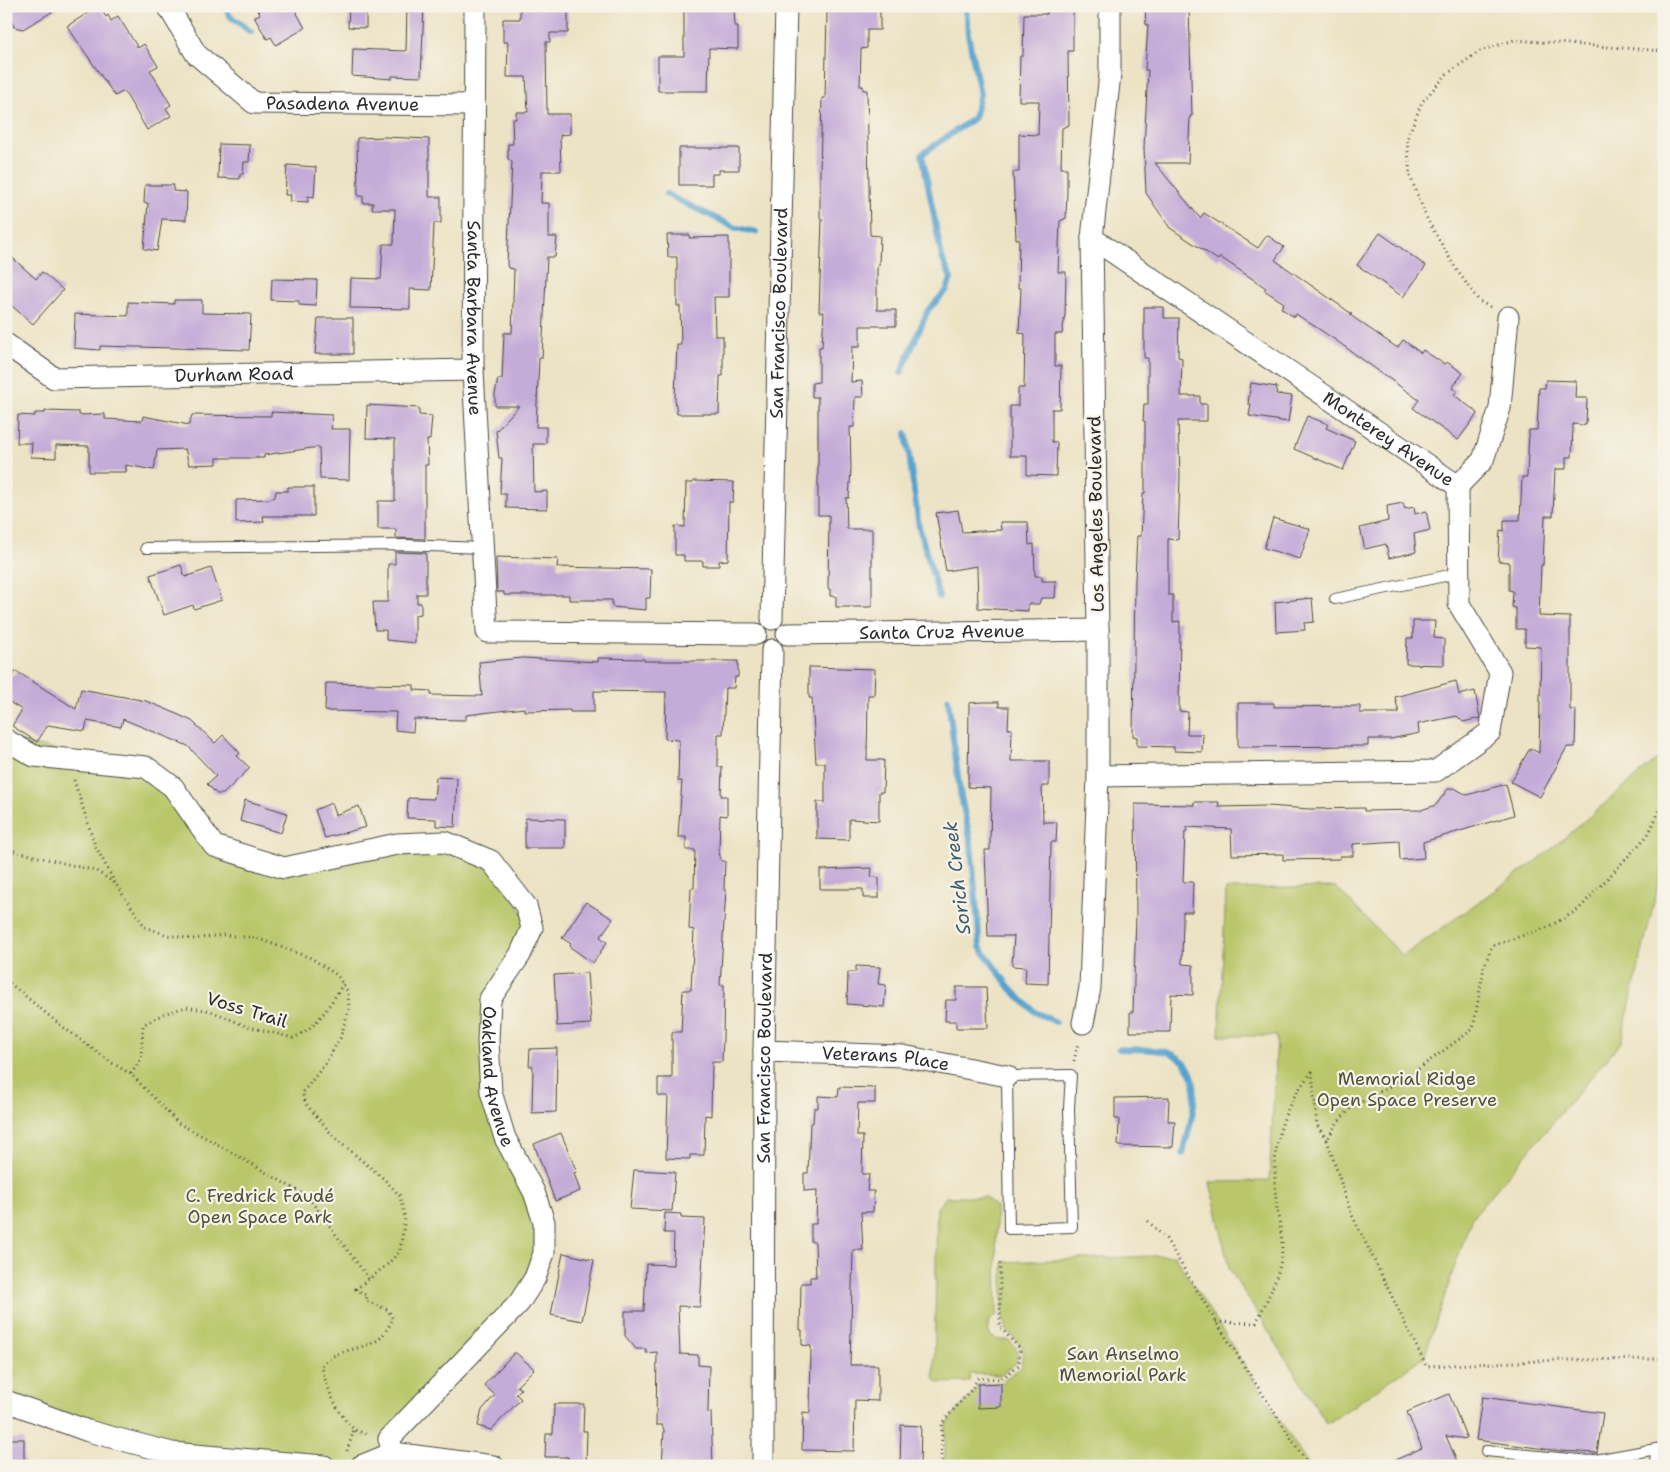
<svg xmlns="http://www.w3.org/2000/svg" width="1670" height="1472" font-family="'Shantell Sans',sans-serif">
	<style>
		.green { fill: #b9c76a; stroke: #72794a }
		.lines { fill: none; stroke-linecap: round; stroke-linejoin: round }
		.stream { stroke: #56a2ce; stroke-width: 6 }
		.building { fill: #c4acd8 }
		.service-casing { stroke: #484742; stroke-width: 12 }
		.minor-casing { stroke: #484742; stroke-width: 23 }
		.path { stroke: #484742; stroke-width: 3; stroke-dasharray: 1 4; stroke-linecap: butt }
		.service { stroke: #fff; stroke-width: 10 }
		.minor { stroke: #fff; stroke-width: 21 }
		.labels { text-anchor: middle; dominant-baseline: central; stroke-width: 4.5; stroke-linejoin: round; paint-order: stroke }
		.street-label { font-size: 18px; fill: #2b2b2b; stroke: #f7f3e8 }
		.park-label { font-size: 18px; fill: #4e523b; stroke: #f7f3e8 }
		.water-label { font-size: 19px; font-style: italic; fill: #3c5b6c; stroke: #f7f3e8 }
	</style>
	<rect width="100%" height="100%" fill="#f7f3e8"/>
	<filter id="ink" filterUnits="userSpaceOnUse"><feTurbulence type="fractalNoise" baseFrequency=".02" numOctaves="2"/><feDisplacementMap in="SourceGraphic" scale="10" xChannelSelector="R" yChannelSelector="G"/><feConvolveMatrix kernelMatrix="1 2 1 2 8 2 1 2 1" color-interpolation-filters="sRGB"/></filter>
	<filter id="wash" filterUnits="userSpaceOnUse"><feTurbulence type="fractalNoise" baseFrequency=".0096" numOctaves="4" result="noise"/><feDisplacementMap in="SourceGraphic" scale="20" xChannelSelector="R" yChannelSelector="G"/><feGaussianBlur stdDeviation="1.12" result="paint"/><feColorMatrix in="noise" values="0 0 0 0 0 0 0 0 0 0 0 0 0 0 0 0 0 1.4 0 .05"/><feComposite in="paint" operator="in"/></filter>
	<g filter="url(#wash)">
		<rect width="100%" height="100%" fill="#ece3c4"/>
		<g class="green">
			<polygon points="6,740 146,767 214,846 283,868 397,844 491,861 532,928 490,999 491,1092 534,1192 535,1278 389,1439 361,1466 324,1466 172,1453 6,1392"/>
			<polygon points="1664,753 1664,860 1621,1042 1471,1219 1424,1357 1327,1424 1229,1268 1210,1182 1269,1181 1277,1036 1219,1036 1226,889 1336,887 1403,956 1544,855"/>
			<polygon points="946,1197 985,1197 996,1207 997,1315 989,1320 988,1327 990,1336 999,1340 1009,1340 1017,1349 1017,1362 1001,1375 970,1374 969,1382 938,1383 934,1378 937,1208"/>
			<polygon points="1174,1255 1309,1466 944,1466 946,1424 975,1391 978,1384 1001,1383 1021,1367 1023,1348 1007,1331 1003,1316 1003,1262"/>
		</g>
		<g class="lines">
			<g class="stream">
				<polyline points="224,6 230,16 251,32"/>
				<polyline points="666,194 736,228 756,232"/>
				<polyline points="901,373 928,310 947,290 951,278 942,258 922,154 974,118 980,94 968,34 966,6"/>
				<polyline points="906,433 919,527 939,597"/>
				<polyline points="948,699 960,792 971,843 980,947 1011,989 1035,1012 1056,1022"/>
				<path d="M1119 1049C1134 1050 1156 1048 1170 1053 1211 1069 1190 1122 1183 1154"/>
			</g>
		</g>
		<g id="blocks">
			<g class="building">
				<polygon points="7,6 62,6 23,29 14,27 7,13 10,11"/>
				<polygon points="99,6 106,17 108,15 111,21 118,16 138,48 144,44 158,66 150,70 171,105 166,108 171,116 147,130 124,91 115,96 67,26"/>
				<polygon points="255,6 293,6 305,28 276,45 271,37 267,39 254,17 260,14"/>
				<polygon points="349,6 366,6 366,28 348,27"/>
				<polygon points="407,6 424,6 421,77 392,76 392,79 352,76 353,49 406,51"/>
				<polygon points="520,6 568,6 568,33 550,33 550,42 546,42 547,114 570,114 570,134 560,135 561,171 542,171 541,203 549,203 549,237 557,237 555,257 547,257 542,358 539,358 536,427 546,427 546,444 533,444 534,492 547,491 547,509 506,508 506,494 500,494 502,458 499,458 496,431 519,406 495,406 495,394 498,379 502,379 504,333 512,333 514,269 508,268 507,264 512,162 508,159 508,144 513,144 512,119 516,119 516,112 528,112 526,77 507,77 508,42 503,42 503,19 520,19"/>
				<polygon points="831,6 880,6 880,30 867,30 867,48 861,49 860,86 863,86 863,90 867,90 870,235 880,236 879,265 877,265 877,310 896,310 896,326 860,326 860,347 852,347 851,382 862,381 863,397 855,397 854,427 850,427 851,469 849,498 846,498 847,529 872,529 872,607 836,607 836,596 830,596 830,589 828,589 829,515 818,515 818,397 812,397 812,383 819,382 819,347 822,347 824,312 819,312 822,219 820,219 820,171 822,98 825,98 827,12 831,12"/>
				<polygon points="1047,6 1073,6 1073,51 1068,51 1069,125 1062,128 1061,168 1067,168 1067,191 1066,218 1060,221 1058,272 1066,272 1065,315 1062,334 1055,334 1055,366 1061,366 1060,409 1052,409 1052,442 1057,442 1056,476 1027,475 1027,456 1010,456 1010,406 1018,406 1018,388 1024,388 1025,334 1019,333 1021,288 1018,288 1019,239 1016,239 1013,172 1019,172 1019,134 1038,135 1039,101 1019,101 1020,56 1023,56 1024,14 1047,14"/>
				<polygon points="1145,6 1189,6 1192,116 1190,116 1188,163 1155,163 1200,218 1204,213 1258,248 1267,235 1284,247 1275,260 1352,314 1350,315 1396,347 1398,347 1403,340 1421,353 1423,350 1444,364 1447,362 1463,373 1452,388 1457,391 1454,395 1478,413 1458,440 1413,408 1419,400 1334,339 1296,314 1294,317 1281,308 1284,303 1264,290 1266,288 1220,257 1218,260 1170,228 1146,193 1144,148 1148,70 1145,70 1148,25 1146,25"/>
				<polygon points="684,7 734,8 735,26 738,26 738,49 709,48 708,91 658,91 658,56 684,56"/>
				<polygon points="385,137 429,139 429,197 441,197 441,223 434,223 431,290 410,289 410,309 350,308 351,278 381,279 383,244 394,244 395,209 372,209 373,203 363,203 363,196 358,196 357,138"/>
				<polygon points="219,144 250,145 249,162 244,162 243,174 240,174 240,179 218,178"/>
				<polygon points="679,148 739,148 739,170 719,170 719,174 712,174 712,185 679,185"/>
				<polygon points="287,165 316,167 314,197 308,196 308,202 290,201 291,195 285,195"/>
				<polygon points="145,185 174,185 173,191 187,192 186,220 162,219 157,251 144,249 148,203 144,203"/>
				<polygon points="1380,233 1426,266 1403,297 1357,265"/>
				<polygon points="667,235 690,235 689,238 729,237 729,297 714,297 715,336 723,336 723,376 720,376 719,414 677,414 675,398 677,345 681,345 680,306 677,306 677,257 668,257"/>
				<polygon points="6,252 36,279 42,272 63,290 33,324 6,301"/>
				<polygon points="272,279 317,280 316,306 299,305 299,301 271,300"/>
				<polygon points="174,300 202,300 202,313 251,314 249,350 100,346 100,350 74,348 75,314 128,316 128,302 174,304"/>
				<polygon points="1144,307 1164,307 1164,318 1179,318 1178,357 1182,358 1181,396 1200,396 1200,404 1207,404 1207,421 1178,421 1180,475 1178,540 1168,539 1168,595 1173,595 1173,622 1180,621 1179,711 1188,712 1187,734 1203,734 1202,752 1174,751 1174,747 1137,746 1137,737 1133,736 1135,579 1137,536 1141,536 1143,493 1145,493 1145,421 1143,421 1144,404 1148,404 1148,358 1144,358"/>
				<polygon points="318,318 353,318 353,354 315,354"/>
				<polygon points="1546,380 1576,381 1575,398 1587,398 1586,425 1573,424 1572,457 1566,457 1566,469 1555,469 1553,516 1545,516 1543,565 1541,565 1539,616 1570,617 1570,710 1576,710 1575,747 1567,747 1540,797 1511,782 1530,748 1539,753 1541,647 1525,646 1525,629 1516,629 1516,608 1512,607 1513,591 1509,590 1509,562 1498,561 1500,530 1504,531 1504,520 1520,520 1522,477 1527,477 1529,430 1537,430 1539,388 1545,388"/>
				<polygon points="1251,383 1277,387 1276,394 1292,396 1288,422 1249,416 1251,404 1248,404"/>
				<polygon points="367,405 419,408 419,415 432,416 430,440 427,440 428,465 425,465 425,539 396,538 396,529 378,529 378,501 395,501 395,439 366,438"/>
				<polygon points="45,411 79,412 79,415 105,414 105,419 142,421 143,416 189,425 192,415 271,416 271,412 332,415 331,429 350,429 349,480 320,479 319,447 264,455 264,458 217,458 217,464 189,465 185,449 157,450 154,470 126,465 126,472 89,472 89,446 56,445 56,458 31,457 32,443 17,443 18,415 35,416 35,413 45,413"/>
				<polygon points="1307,416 1328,424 1326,428 1355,441 1343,470 1294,449"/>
				<polygon points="693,481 734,482 733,502 729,502 728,560 719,561 719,566 703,566 703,561 684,561 684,555 675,555 675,526 685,527 686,483 693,483"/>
				<polygon points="288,487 314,487 314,516 263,516 264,522 236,523 236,500 269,499 275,497 276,491 288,491"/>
				<polygon points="1403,503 1405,509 1414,507 1415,514 1426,511 1430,530 1414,534 1416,552 1389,558 1386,544 1365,549 1360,528 1388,521 1387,506"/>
				<polygon points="958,510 962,532 1001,530 1000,522 1028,522 1029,545 1034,544 1035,576 1042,576 1042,581 1056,581 1055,598 1041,598 1039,604 1028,604 1028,611 978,608 977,566 946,571 936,513"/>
				<polygon points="1273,518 1310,529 1300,559 1264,548"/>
				<polygon points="395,552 426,553 426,594 417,594 417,603 421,603 421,614 415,615 415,643 386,640 386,630 375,630 373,602 388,602 388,564 395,564"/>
				<polygon points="496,557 558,559 557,567 651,569 650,598 646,598 646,610 612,607 612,600 569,600 569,595 504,595 504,592 497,592"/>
				<polygon points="181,565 185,577 211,568 222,600 194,609 193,605 164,615 150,575"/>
				<polygon points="1312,598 1314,622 1304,623 1305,630 1276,632 1275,602"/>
				<polygon points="1413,621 1435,621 1434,638 1444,639 1444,665 1406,664 1407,638 1413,638"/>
				<polygon points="523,658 598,662 598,658 644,659 644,661 738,661 738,677 735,677 734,688 725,688 723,734 718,734 718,767 722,767 721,796 727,796 727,816 720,815 719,852 721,861 725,861 724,890 726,890 720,985 724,985 723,1038 722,1062 712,1062 711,1116 705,1115 704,1155 690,1155 690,1159 666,1158 668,1096 658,1096 658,1078 672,1078 672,1032 681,1032 683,990 691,990 694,930 689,929 691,888 694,888 695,850 686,850 686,837 678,837 682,781 678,781 679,740 665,739 666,692 594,691 594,712 570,712 570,710 524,711 524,708 466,715 466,720 414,719 413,732 395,730 396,712 325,711 326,683 414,685 414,690 431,691 431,695 482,696 479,662"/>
				<polygon points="809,667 875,669 874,695 868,695 867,760 884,760 883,792 879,792 879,821 849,819 849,840 817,839 817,802 825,802 825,763 816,763 812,698 809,698"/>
				<polygon points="16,671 76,709 81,689 146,701 168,710 192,721 215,743 223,735 240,753 237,756 250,768 223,794 217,794 207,784 216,776 188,746 123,719 121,727 87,721 85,731 48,725 37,742 12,726 22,710 6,700 6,672 13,676"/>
				<polygon points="1456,681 1459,695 1475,691 1480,718 1463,722 1457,716 1418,724 1419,733 1391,739 1368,739 1368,746 1238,747 1238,703 1274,703 1274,707 1360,706 1360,713 1399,713 1395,697"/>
				<polygon points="983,702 999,702 999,707 1009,707 1008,729 1012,729 1011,761 1049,761 1049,786 1042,786 1043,822 1057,822 1056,842 1051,842 1048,984 1025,983 1026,967 1012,966 1014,936 988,936 985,850 990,850 991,788 968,787 969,703"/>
				<polygon points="436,777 457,778 455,827 436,826 436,819 407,818 408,798 434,799"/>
				<polygon points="1506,784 1514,815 1423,842 1424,858 1400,860 1399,841 1353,844 1353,856 1340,856 1340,859 1283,860 1283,854 1232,855 1231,829 1187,827 1187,831 1185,831 1183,882 1193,882 1192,912 1183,912 1182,964 1193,965 1193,995 1171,994 1170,1032 1130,1032 1130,1012 1133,1012 1136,915 1135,804 1194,805 1194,802 1219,802 1218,807 1268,806 1309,809 1364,808 1364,811 1421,810 1436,805 1448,789 1454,788 1467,795"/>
				<polygon points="245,800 287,813 281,833 240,821"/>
				<polygon points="331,803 335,815 359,806 366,827 325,838 315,810"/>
				<polygon points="525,818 565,819 565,848 525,848"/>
				<polygon points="872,868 871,877 879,878 879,898 863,898 863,889 820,889 820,870"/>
				<polygon points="586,902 613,919 600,937 607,942 593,963 570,947 571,944 562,938"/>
				<polygon points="856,966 880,967 878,984 886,985 884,1007 847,1004 848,972 856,972"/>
				<polygon points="587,973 591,1024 557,1026 554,975"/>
				<polygon points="956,987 986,987 988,1028 956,1028 956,1021 945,1021 946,1000 956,1000"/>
				<polygon points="557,1048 556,1112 532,1113 533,1066 529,1066 530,1049"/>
				<polygon points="839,1087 875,1088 875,1103 858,1103 857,1136 863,1136 862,1174 869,1174 867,1191 874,1191 873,1212 861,1212 863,1250 853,1250 850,1365 878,1365 878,1401 855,1400 854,1451 802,1450 803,1412 810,1413 811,1346 802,1345 802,1330 800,1330 801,1283 810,1283 810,1277 816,1277 815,1242 811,1242 811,1224 816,1224 817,1190 804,1191 804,1173 808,1173 810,1123 813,1123 814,1108 818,1108 818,1096 838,1097"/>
				<polygon points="1169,1097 1168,1121 1175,1121 1173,1147 1118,1146 1119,1119 1115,1119 1115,1098"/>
				<polygon points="561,1133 577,1172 574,1173 580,1191 555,1201 534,1144"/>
				<polygon points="634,1170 675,1172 672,1211 630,1209"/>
				<polygon points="665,1213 681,1214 681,1218 705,1219 700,1307 678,1306 680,1354 698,1355 698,1365 709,1366 708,1413 711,1412 713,1466 662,1466 664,1430 662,1425 656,1425 657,1352 646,1353 646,1349 636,1349 625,1336 625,1311 644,1311 646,1264 673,1265 674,1233 664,1233"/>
				<polygon points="563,1253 594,1260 582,1321 551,1315"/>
				<polygon points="515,1352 534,1369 517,1386 521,1389 516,1394 521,1399 491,1430 478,1426 482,1410 495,1395 484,1385"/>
				<polygon points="1001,1383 1001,1407 978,1408 978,1384"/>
				<polygon points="1449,1394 1467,1439 1446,1436 1459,1466 1382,1466 1422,1448 1407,1412"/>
				<polygon points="1482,1397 1603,1413 1597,1453 1561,1451 1476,1440"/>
				<polygon points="554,1404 584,1404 583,1431 587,1431 586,1462 568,1462 568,1457 545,1457 546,1434 553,1434"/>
				<polygon points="901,1425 921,1426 920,1466 900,1466"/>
				<rect x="6" y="1439" width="18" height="27"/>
			</g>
		</g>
	</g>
	<g filter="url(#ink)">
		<use href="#blocks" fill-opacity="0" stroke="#484742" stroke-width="1"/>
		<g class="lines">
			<defs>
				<g id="service">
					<polyline points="146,548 403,545 482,548"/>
					<polyline points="1335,599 1459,573"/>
					<polygon points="1071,1075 1069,1108 1072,1227 1009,1229 1007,1076"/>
					<polyline points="1486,1451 1590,1461 1656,1449"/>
					<polyline points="1655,1466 1656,1449 1664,1448"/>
				</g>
				<g id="minor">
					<path id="s1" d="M168 6 196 54 254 103 473 105"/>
					<path id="s2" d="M475 6 473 370 487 632 756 634"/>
					<path id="s3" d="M1092 238 1458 486"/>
					<path id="s4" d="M6 344 54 378 473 370"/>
					<polyline points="1458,486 1483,460 1500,408 1508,317"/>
					<path id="s5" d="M772 619 786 6"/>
					<path id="s6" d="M787 634 1098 630"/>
					<path id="s7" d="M6 740 34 756 146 767 173 787 214 846 284 868 397 844 445 842 491 861 526 906 532 928 520 955 490 999 488 1041 491 1092 505 1138 534 1192 544 1222V1253L535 1278 519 1303 389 1439 393 1453"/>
					<polyline points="1098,776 1436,771 1490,732 1500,672 1459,604 1458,486"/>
					<polyline points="1083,1023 1090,988 1098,776 1098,630 1092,238 1110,74 1110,6"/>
					<path id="s8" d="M764 1051 903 1056 1007 1076"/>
					<polyline points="6,1401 88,1431 172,1453 324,1466"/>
					<polyline points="361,1466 393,1453 493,1466"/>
					<path id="s9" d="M763 1466 764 1051 772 650"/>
				</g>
			</defs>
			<use href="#service" class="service-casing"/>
			<use href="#minor" class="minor-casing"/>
			<g class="path">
				<polyline points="1490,307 1479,301 1456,269 1427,219 1410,176 1407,139 1422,102 1447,74 1480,51 1514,40 1664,51"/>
				<polyline points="74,780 95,845 115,883"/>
				<path d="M6 845 14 851 96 871 115 883 145 927 167 935 193 939 223 935 256 938 311 958 337 975 348 992 349 1010 340 1038 325 1064 302 1093 306 1104 335 1138 384 1179 400 1196 405 1218 400 1251 388 1264 356 1289 367 1296 366 1301 388 1310 393 1319C388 1327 384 1337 376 1341 358 1351 333 1349 322 1366 324 1383 340 1419 354 1429 357 1432 365 1433 369 1435"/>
				<polyline points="6,980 59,1024 112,1063 131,1074 178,1123 219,1145 308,1197 369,1279"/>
				<polyline points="1074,1061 1078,1043"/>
				<path d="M131 1074 141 1059 143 1025 163 1014 186 1007 211 1011 246 1026 293 1038C318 1027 329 1006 343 984"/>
				<polyline points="1327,1140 1351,1213 1426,1366 1562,1360 1664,1359"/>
				<polyline points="1148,1221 1166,1239 1216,1322 1309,1466"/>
				<path d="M1216 1322 1256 1323C1267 1300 1282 1273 1282 1247 1282 1234 1279 1221 1277 1209 1271 1156 1276 1114 1312 1072L1317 1125 1327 1140 1337 1123 1351 1108 1413 1073 1473 1029 1484 967 1492 946 1548 927 1578 910 1648 835 1664 801"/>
				<polyline points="347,1451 354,1430"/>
				<polyline points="941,1466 942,1423 971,1390 978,1378 1001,1379 1019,1365 1020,1349 1000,1327 1000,1262"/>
			</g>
			<use href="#service" class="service"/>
			<use href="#minor" class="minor"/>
		</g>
	</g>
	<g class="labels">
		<g class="street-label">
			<text stroke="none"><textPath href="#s1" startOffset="220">Pasadena Avenue</textPath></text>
			<text stroke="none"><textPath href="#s5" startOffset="306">San Francisco Boulevard</textPath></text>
			<text stroke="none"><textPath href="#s2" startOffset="312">Santa Barbara Avenue</textPath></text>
			<text stroke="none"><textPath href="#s4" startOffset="239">Durham Road</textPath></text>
			<text stroke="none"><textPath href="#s3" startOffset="358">Monterey Avenue</textPath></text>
			<text transform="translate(1096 514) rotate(-91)">Los Angeles Boulevard</text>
			<text stroke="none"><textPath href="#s6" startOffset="155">Santa Cruz Avenue</textPath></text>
			<text transform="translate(247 1010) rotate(17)">Voss Trail</text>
			<text stroke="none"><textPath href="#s9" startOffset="408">San Francisco Boulevard</textPath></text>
			<text stroke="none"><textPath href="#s8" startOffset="122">Veterans Place</textPath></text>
			<text stroke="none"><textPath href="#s7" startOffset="778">Oakland Avenue</textPath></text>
		</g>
		<g class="park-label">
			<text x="1407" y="1079">Memorial Ridge<tspan x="1407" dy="21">Open Space Preserve</tspan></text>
			<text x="260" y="1196">C. Fredrick Faudé<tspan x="260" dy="21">Open Space Park</tspan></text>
			<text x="1123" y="1354">San Anselmo<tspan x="1123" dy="21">Memorial Park</tspan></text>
		</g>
		<g class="water-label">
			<text transform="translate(957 878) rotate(-97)">Sorich Creek</text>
		</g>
	</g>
	<rect width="1670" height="1472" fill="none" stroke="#f7f3e8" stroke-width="25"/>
</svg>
